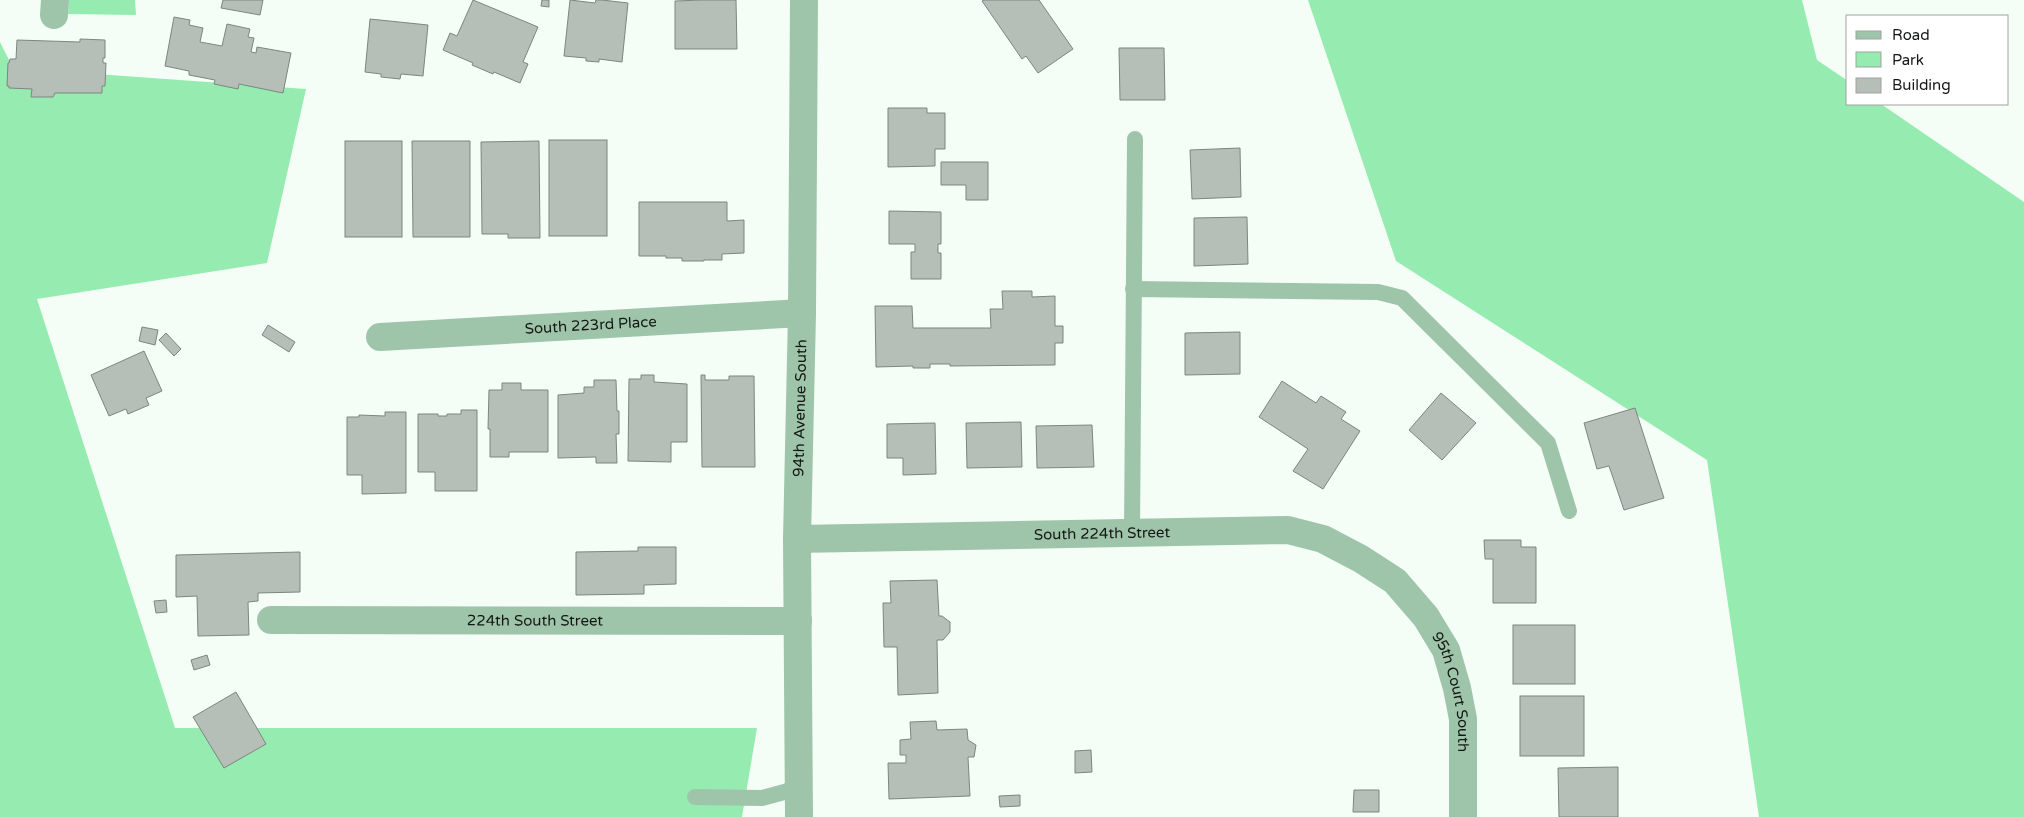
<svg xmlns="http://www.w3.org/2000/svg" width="2024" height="817" font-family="'Varela Round',sans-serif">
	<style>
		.green { fill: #96ecb0 }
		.building { fill: #b6beb8; stroke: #7d857f }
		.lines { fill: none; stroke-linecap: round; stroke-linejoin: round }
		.lane { stroke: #9ec5a9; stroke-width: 16 }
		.street { stroke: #9ec5a9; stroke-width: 28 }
		.labels { text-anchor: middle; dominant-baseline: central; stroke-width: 4; stroke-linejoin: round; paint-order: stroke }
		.street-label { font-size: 15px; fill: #141715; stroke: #fff }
	</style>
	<rect width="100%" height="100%" fill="#f4fef7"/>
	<g class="green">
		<polygon points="69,0 135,0 136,15 68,14"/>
		<polygon points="1308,0 1802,0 1817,60 1848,81 1848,104 1881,104 2024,202 2024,817 1759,817 1707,460 1396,261"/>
		<polygon points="0,42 13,68 306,89 267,263 37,299 175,728 757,728 742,817 0,817"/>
	</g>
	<g class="building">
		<polygon points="223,0 263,0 260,15 221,8"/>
		<polygon points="473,0 538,27 523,62 528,64 520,83 494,72 493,74 472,65 473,63 443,50 450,33 457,36"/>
		<polygon points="542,0 549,0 549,7 541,6"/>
		<polygon points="570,0 595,3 596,0 602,0 628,3 622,62 599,59 599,62 586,61 586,58 564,56"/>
		<polygon points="702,0 736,0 737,49 675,49 675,1"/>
		<polygon points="984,0 1039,0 1073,49 1038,73 1026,56 1022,59 982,1"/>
		<polygon points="174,17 190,20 189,25 203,28 200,42 222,46 227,24 250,29 248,37 254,38 251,52 256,53 257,47 291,53 283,93 239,84 238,89 214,84 215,80 189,75 189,71 165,66"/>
		<polygon points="370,19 428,25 423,76 401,74 400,79 381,77 381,74 365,72"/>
		<polygon points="80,39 105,40 105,58 103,58 103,63 106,63 105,86 102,86 102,93 55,93 53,97 31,97 32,89 9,88 9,86 7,86 8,63 9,63 10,59 16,59 17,40 80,42"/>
		<polygon points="1119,48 1164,48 1165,100 1120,100"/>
		<polygon points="888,108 927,108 927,113 945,113 945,149 935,149 935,166 888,167"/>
		<rect x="549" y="140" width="58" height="96"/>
		<rect x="345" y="141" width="57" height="96"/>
		<polygon points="412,141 470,141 470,237 413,237"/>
		<polygon points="539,141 540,238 508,238 508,234 482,234 481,142"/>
		<polygon points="1240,148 1241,197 1192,199 1190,150"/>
		<polygon points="941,162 988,162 988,200 966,200 966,185 941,185"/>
		<polygon points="639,202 727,202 727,221 744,220 744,253 722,254 722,260 704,260 704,261 682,261 682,258 666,258 666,256 639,256"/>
		<polygon points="889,211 941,212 941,244 938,244 938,253 941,253 941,279 911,279 911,252 915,252 915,244 889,244"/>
		<polygon points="1247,217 1248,264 1194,266 1194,218"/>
		<polygon points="1002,291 1032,291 1032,297 1055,296 1055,326 1063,326 1063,343 1055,343 1055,365 950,366 950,364 930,364 930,368 913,368 913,366 876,367 875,306 912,306 913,328 991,328 990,309 1003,309"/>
		<polygon points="268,325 295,342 289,352 262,335"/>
		<polygon points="142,327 158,330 155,345 139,341"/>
		<polygon points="1240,332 1240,374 1185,375 1185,333"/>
		<polygon points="166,333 181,349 174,356 159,340"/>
		<polygon points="144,351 162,391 146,398 149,405 128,414 126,409 109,416 91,375"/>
		<polygon points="641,375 654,375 654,382 687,384 687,442 671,442 671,462 628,461 629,379 641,379"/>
		<polygon points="701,375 705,375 705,380 729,380 729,376 754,376 755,467 702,467"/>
		<polygon points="594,380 616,380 617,411 619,411 619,434 616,434 617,463 596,463 596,457 558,458 558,395 584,393 584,387 594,387"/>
		<polygon points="1282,381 1316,403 1321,396 1346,412 1341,419 1360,431 1323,489 1293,471 1308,449 1259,417"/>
		<polygon points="502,383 521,383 521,390 548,390 548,452 509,452 509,457 490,457 490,429 488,429 489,390 502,390"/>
		<polygon points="1441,393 1476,423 1442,460 1409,430"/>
		<polygon points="1635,408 1664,498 1624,510 1609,466 1597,469 1584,423"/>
		<polygon points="461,410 477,410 477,491 435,491 435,472 418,472 418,414 438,414 438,416 447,416 447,414 461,414"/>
		<polygon points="385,412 406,412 406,493 362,494 362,475 347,475 347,417 359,417 359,415 385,416"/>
		<polygon points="1021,422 1022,467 967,468 966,423"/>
		<polygon points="935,423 936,474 903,475 903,458 887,458 887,424"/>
		<polygon points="1092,425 1094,467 1037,468 1036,426"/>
		<polygon points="1484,540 1521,540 1521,547 1536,547 1536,603 1493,603 1493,559 1485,559"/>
		<polygon points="638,547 676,547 676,584 644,585 644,594 576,595 576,552 638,551"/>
		<polygon points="300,552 300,592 258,593 258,601 248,602 249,635 198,636 197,596 176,597 176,555"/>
		<polygon points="937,580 939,616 942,616 950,622 950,632 943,640 937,640 938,693 898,695 897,647 884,647 883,603 891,603 890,581"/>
		<polygon points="166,600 167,612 156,613 154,601"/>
		<rect x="1513" y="625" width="62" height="59"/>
		<polygon points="207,655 210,665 194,670 191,660"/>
		<polygon points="236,692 266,744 224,768 193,717"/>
		<rect x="1520" y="696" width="64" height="60"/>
		<polygon points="936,721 937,730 967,729 968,740 976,745 974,757 968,757 970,796 889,799 888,763 906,763 906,755 900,755 900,740 911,739 910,722"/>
		<polygon points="1091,750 1092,772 1075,773 1075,751"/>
		<polygon points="1618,767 1618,817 1559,817 1558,768"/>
		<polygon points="1354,790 1379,790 1379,812 1353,812"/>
		<polygon points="1020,795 1020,806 1000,807 999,796"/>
	</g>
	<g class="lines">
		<g class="lane">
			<polyline points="1133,289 1378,292 1402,298 1548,443 1569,511"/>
			<polyline points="1132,533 1135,139"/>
			<polyline points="695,797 762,798 788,791 799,781"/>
		</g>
		<g class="street">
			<polyline points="54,15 55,0"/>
			<path id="s1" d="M380 337 802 313"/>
			<path id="s2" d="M797 539 1288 530 1323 539 1361 559 1395 581 1426 617 1446 650 1457 688 1463 719V817"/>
			<path id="s3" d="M271 620 798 621"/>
			<path id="s4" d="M799 817 797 539 802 313 804 0"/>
		</g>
	</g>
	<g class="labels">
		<g class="street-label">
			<text stroke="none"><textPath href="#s1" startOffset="211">South 223rd Place</textPath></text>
			<text stroke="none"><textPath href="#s4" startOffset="409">94th Avenue South</textPath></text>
			<text stroke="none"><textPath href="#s2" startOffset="305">South 224th Street</textPath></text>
			<text stroke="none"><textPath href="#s3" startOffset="264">224th South Street</textPath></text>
			<text stroke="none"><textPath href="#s2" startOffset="739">95th Court South</textPath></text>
		</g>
	</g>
	<rect x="1846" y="15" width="162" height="90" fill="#ffffff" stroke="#a1a2a1"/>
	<rect x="1856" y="31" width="25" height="8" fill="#9ec5a9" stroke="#a1a2a1"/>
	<text x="1892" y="40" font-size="15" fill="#141715">Road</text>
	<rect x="1856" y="52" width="25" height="15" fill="#96ecb0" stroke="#a1a2a1"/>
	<text x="1892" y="65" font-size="15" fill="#141715">Park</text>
	<rect x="1856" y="78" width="25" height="15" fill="#b6beb8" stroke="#a1a2a1"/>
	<text x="1892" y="90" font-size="15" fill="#141715">Building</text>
</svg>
